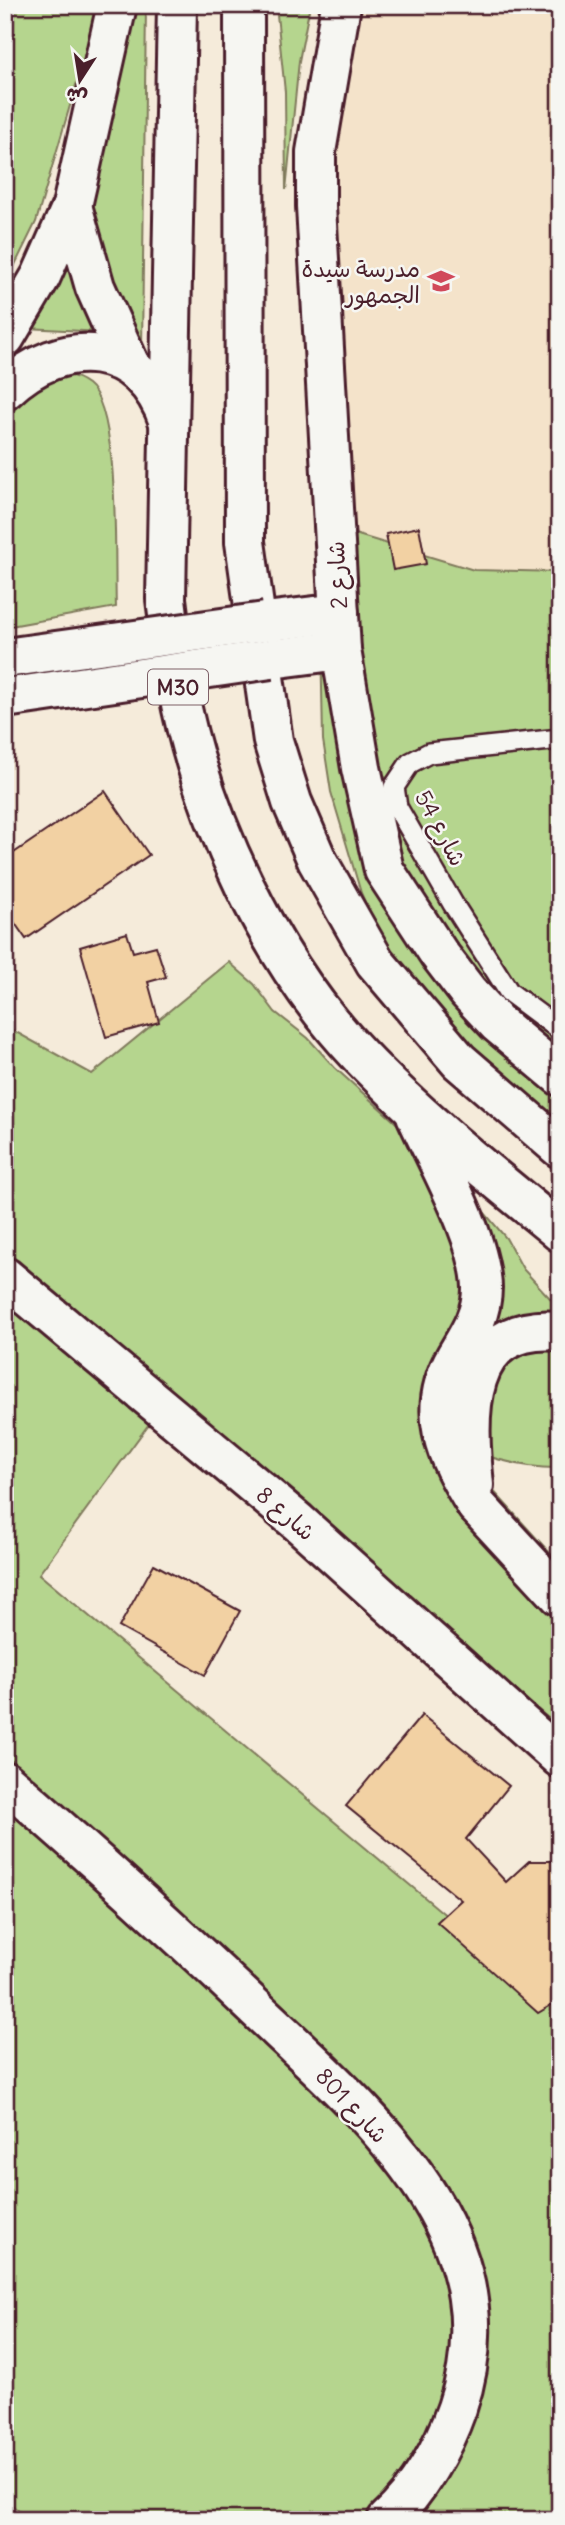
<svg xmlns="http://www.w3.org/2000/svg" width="565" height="2525" font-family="Delius,'Playpen Sans Arabic',sans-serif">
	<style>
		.built { fill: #f4e3ca }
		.green { fill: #b5d58e; stroke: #807a5c; stroke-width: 2 }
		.building { fill: #f2d1a3; stroke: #4a1f2b; stroke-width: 2 }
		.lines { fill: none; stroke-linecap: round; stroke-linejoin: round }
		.service-casing { stroke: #4a1f2b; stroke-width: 24 }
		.minor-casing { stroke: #4a1f2b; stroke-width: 44 }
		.tertiary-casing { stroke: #4a1f2b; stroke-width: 44 }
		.motorway-casing { stroke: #4a1f2b; stroke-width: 44 }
		.service { stroke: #f6f6f2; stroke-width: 19 }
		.minor { stroke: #f6f6f2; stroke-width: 38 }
		.tertiary { stroke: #f6f6f2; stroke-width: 38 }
		.motorway { stroke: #f6f6f2; stroke-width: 38 }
		.minor-bridge-casing { stroke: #4a1f2b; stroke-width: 44; stroke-linecap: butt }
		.minor-bridge { stroke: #f6f6f2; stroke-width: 38 }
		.labels { text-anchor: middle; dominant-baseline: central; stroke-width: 5; stroke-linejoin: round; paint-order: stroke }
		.shield { fill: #f6f6f2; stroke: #7e6067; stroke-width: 2 }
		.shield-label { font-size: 21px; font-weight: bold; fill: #4a1f2b }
		.poi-label { font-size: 23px; fill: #4a1f2b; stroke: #f6f6f2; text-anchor: end }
		.street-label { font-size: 23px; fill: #4a1f2b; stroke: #f6f6f2 }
	</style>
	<rect width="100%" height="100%" fill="#f5ebda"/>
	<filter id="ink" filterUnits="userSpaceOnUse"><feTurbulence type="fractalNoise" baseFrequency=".0143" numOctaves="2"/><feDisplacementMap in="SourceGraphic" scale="14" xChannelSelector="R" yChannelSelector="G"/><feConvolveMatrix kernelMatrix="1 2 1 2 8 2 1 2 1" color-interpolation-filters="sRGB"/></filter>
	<g filter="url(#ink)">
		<polygon class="built" points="353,5 560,5 560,572 474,570 338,529 321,248"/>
		<g class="green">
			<polygon points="5,5 67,5 97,13 36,222 5,285"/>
			<polygon points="131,5 146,5 142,351 104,266 90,203"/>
			<polygon points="276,5 310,5 299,61 286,190 285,92"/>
			<polygon points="69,255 101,332 28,328"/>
			<path d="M42 373C59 373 73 373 88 384 121 408 114 563 116 607L5 627V406Z"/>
			<polygon points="338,529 474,570 560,572 560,1154 382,941 361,893 331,792 323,740 321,634"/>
			<path d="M229 962 254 984 275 1012 308 1038 335 1068 413 1138 484 1212 506 1238 523 1269 560 1309V1468C524 1469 482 1456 449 1442L560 1564V1728L168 1398 39 1574 560 2011V2520H29L5 2499V1026L92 1074Z"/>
		</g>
		<g class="building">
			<polygon points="419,527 426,564 393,570 386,534"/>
			<polygon points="105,791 149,855 26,939 5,909 5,859"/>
			<polygon points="127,933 133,952 156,946 166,977 148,982 159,1022 106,1037 80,947"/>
			<polygon points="154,1564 240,1611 205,1675 119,1627"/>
			<polygon points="422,1715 509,1786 466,1839 506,1882 529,1861 560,1861 560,2000 538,2013 437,1922 461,1900 346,1806"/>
		</g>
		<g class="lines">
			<defs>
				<polyline id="service" points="560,739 429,753 410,763 394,787 397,807 453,904 509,992 560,1030"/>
				<g id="minor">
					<polyline points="265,622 339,613"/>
					<polyline points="271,659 341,650"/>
					<polyline points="5,1277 298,1522 560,1758"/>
					<polyline points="476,1505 560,1596"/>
					<path d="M5 1781C88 1853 169 1926 249 2002 362 2110 517 2232 457 2408 443 2448 419 2491 387 2520"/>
				</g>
				<polyline id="tertiary" points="341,5 316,152 316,206 341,650 361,768 384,870 439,954 468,992 498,1024 560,1076"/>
				<g id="motorway">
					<path d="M177 5 166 599C170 629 173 660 178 689 202 817 270 962 360 1056 421 1120 492 1176 560 1232"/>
					<polyline points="244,5 245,542 273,741 292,802 317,860 375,962 459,1061 560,1148"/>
					<polyline points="72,206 95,287 129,363"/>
					<polyline points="5,337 41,276 72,206 117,5"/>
					<path d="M5 390C63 335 141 340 169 422"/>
					<path d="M416 1115C437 1162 481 1238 482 1288 482 1315 469 1334 456 1356 424 1411 446 1457 476 1505"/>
					<path d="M474 1485C467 1417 461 1322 560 1331"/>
				</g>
			</defs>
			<use href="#service" class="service-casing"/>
			<use href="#minor" class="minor-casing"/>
			<use href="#tertiary" class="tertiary-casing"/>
			<use href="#motorway" class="motorway-casing"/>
			<use href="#service" class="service"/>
			<use href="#minor" class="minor"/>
			<use href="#tertiary" class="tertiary"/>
			<use href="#motorway" class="motorway"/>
			<defs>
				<g id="minor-bridge">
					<polyline points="5,658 265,622"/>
					<polyline points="5,698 271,659"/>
				</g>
			</defs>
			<use href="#minor-bridge" class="minor-bridge-casing"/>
			<use href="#minor-bridge" class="minor-bridge"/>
		</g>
	</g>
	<defs>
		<symbol id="school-bare" viewBox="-9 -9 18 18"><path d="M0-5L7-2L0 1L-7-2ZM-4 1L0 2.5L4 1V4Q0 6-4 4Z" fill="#d1495b" stroke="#f6f6f2" stroke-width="2.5" paint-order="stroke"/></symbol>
	</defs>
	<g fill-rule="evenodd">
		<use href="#school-bare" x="422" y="262" width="38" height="38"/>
	</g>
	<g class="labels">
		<rect class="shield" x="148" y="669.5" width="60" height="35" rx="5"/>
		<g class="shield-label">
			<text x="178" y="687">M30</text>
		</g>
		<g class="poi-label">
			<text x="420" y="268">مدرسة سيدة<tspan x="420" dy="26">الجمهور</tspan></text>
		</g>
		<g class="street-label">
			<text transform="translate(337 575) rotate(-93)">شارع 2</text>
			<text transform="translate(441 828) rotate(62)">شارع 54</text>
			<text transform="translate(286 1513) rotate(41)">شارع 8</text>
			<text transform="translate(352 2105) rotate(47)">شارع 801</text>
		</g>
	</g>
	<rect width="565" height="2525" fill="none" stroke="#f6f6f2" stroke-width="28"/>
	<rect x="14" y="14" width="537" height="2497" fill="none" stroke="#4a1f2b" stroke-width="2.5" filter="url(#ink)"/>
	<g transform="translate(80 80) rotate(192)" stroke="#f6f6f2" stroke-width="5" paint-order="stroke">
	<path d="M0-5L12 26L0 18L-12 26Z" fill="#4a1f2b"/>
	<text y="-10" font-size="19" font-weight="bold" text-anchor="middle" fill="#4a1f2b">ش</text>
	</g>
</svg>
